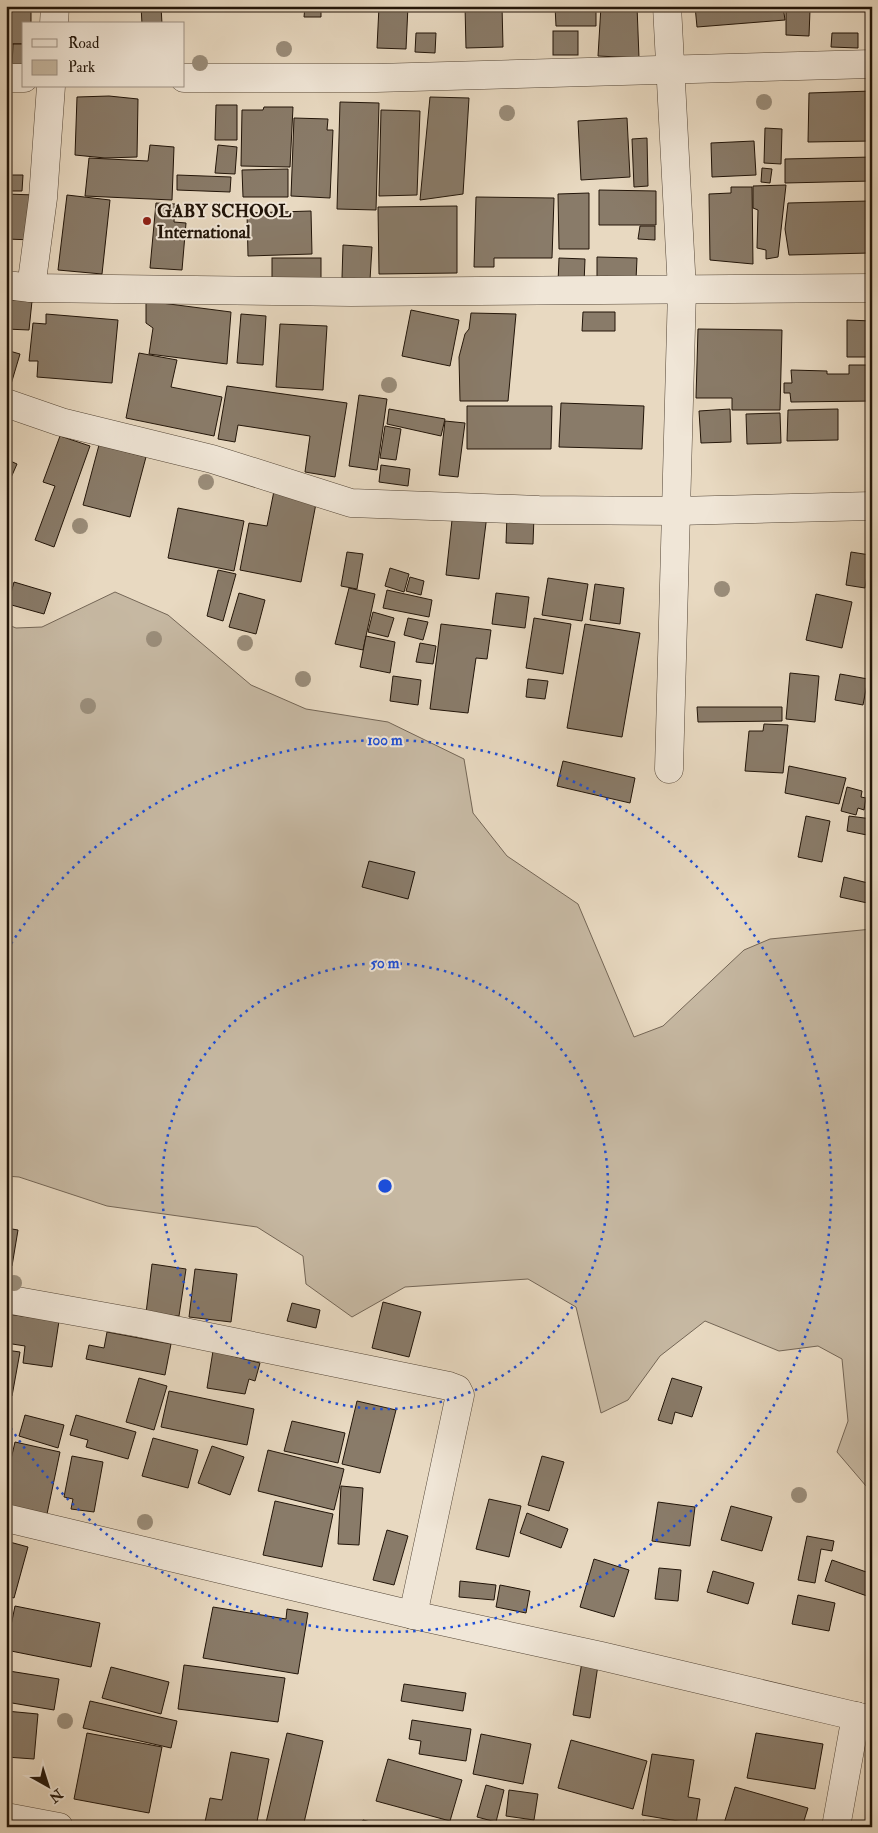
<svg xmlns="http://www.w3.org/2000/svg" width="878" height="1833" font-family="'IM FELL Double Pica',serif">
	<style>
		.green { fill: #c6b8a2; stroke: #746656 }
		.building { fill: #897b69; stroke: #221509 }
		.lines { fill: none; stroke-linecap: round; stroke-linejoin: round }
		.minor-casing { stroke: #544637; stroke-width: 29 }
		.minor { stroke: #f0e6d7; stroke-width: 28 }
		.tree { fill: #9a8d7a }
		.ring { fill: none; stroke: #1d4ed8; stroke-width: 2.5; stroke-dasharray: 2.5 5 }
		.poi-dot { fill: #8f2418; stroke: #f0e6d7; stroke-width: 2 }
		.labels { text-anchor: middle; dominant-baseline: central; stroke-width: 4; stroke-linejoin: round; paint-order: stroke }
		.poi-label { font-size: 18px; font-weight: bold; fill: #221509; stroke: #f0e6d7; text-anchor: start }
		.centre { fill: #1d4ed8; stroke: #f0e6d7; stroke-width: 2.5 }
		.ring-label { font-size: 15px; text-anchor: middle; font-weight: bold; fill: #1d4ed8; stroke: #f0e6d7; stroke-width: 4; stroke-linejoin: round; paint-order: stroke }
	</style>
	<rect width="100%" height="100%" fill="#e8d9c1"/>
	<filter id="stains"><feTurbulence type="fractalNoise" baseFrequency=".004" numOctaves="4"/><feColorMatrix values="0 0 0 0 .2 0 0 0 0 .09 0 0 0 0 .02 0 0 0 .5 -.17"/></filter>
	<radialGradient id="worn" r=".72"><stop offset=".6" stop-color="#630" stop-opacity="0"/><stop offset="1" stop-color="#630" stop-opacity=".3"/></radialGradient>
	<polygon class="green" points="115,592 168,615 251,685 306,709 388,722 464,759 473,813 507,856 578,904 634,1037 663,1026 744,950 770,939 872,929 872,1493 837,1452 848,1421 842,1359 818,1346 779,1351 705,1321 660,1356 628,1400 601,1413 576,1307 528,1279 405,1287 352,1317 306,1284 303,1256 257,1227 107,1206 19,1177 6,1176 6,624 16,628 42,627"/>
	<g class="building">
		<polygon points="6,6 31,6 31,24 24,24 24,44 6,44"/>
		<polygon points="141,6 161,6 162,24 142,24"/>
		<polygon points="305,6 321,6 321,17 304,17"/>
		<polygon points="379,6 408,6 406,49 377,48"/>
		<polygon points="465,6 502,6 503,47 466,48"/>
		<polygon points="555,6 596,6 596,26 556,26"/>
		<polygon points="601,6 637,6 639,58 598,56"/>
		<polygon points="695,6 783,6 785,20 697,27"/>
		<polygon points="786,6 846,6 846,10 810,10 809,36 786,35"/>
		<rect x="553" y="31" width="25" height="24"/>
		<polygon points="416,33 436,33 435,53 415,52"/>
		<polygon points="832,33 858,33 858,48 831,47"/>
		<polygon points="13,44 24,44 24,67 12,66"/>
		<polygon points="872,91 872,141 808,142 809,93"/>
		<polygon points="109,96 138,99 137,157 105,158 75,155 77,97"/>
		<polygon points="430,97 469,98 463,194 420,200"/>
		<polygon points="340,102 379,103 376,210 337,209"/>
		<polygon points="216,105 237,105 237,140 215,140"/>
		<polygon points="264,107 293,107 290,167 241,166 242,110 263,110"/>
		<polygon points="381,110 420,111 417,195 379,196"/>
		<polygon points="294,118 328,119 327,130 333,130 330,198 291,196"/>
		<polygon points="627,118 630,177 581,180 578,121"/>
		<polygon points="765,128 782,129 781,164 764,163"/>
		<polygon points="647,138 648,186 634,187 632,139"/>
		<polygon points="754,141 756,175 712,177 711,143"/>
		<polygon points="150,145 174,147 172,200 85,196 89,158 148,161"/>
		<polygon points="218,145 237,147 235,174 215,173"/>
		<polygon points="872,157 872,181 785,183 785,159"/>
		<polygon points="762,168 772,169 770,183 761,182"/>
		<polygon points="288,169 288,197 243,197 242,170"/>
		<polygon points="6,175 23,175 22,191 6,191"/>
		<polygon points="177,175 231,177 230,192 177,190"/>
		<polygon points="786,185 778,257 766,259 766,250 757,248 758,210 753,208 753,186"/>
		<polygon points="731,187 752,187 753,264 710,260 709,194 731,193"/>
		<polygon points="599,190 656,191 656,225 599,225"/>
		<polygon points="589,193 589,249 559,249 558,194"/>
		<polygon points="6,194 35,195 34,240 6,239"/>
		<polygon points="67,195 110,200 102,274 58,270"/>
		<polygon points="476,197 554,198 552,258 494,258 494,267 474,267"/>
		<polygon points="869,201 870,253 789,255 785,229 788,203"/>
		<polygon points="156,203 175,204 174,222 186,223 182,270 150,268"/>
		<polygon points="457,206 457,273 379,274 378,207"/>
		<polygon points="311,211 312,254 248,256 247,213"/>
		<polygon points="640,226 655,226 655,240 638,239"/>
		<polygon points="343,245 372,247 370,280 342,278"/>
		<polygon points="597,257 637,258 636,280 597,279"/>
		<rect x="272" y="258" width="49" height="25"/>
		<polygon points="559,258 585,259 584,284 558,283"/>
		<polygon points="6,300 32,301 29,330 6,329"/>
		<polygon points="146,301 231,312 227,364 149,354 153,328 146,323"/>
		<polygon points="411,310 459,320 450,366 402,356"/>
		<polygon points="583,312 615,312 615,331 582,331"/>
		<polygon points="471,313 516,314 508,401 460,401 459,357 465,334 469,329"/>
		<polygon points="46,314 118,320 112,383 37,377 38,361 29,361 33,323 46,324"/>
		<polygon points="241,314 266,316 263,365 237,363"/>
		<polygon points="847,320 872,321 872,357 847,357"/>
		<polygon points="280,324 327,326 323,390 276,387"/>
		<polygon points="698,329 782,330 780,410 732,410 732,398 696,398"/>
		<polygon points="6,350 20,354 9,391 6,390"/>
		<polygon points="139,353 177,360 171,387 222,397 214,436 126,418"/>
		<polygon points="849,365 872,365 872,401 791,402 790,393 784,393 784,383 792,383 791,370 827,371 827,374 849,374"/>
		<polygon points="227,386 347,403 335,477 305,472 310,436 238,425 235,442 218,439"/>
		<polygon points="359,395 387,399 377,470 349,466"/>
		<polygon points="561,403 644,406 642,449 559,447"/>
		<polygon points="467,406 552,406 551,449 467,449"/>
		<polygon points="389,409 445,419 441,436 387,424"/>
		<polygon points="730,409 731,442 701,443 699,411"/>
		<polygon points="838,409 838,440 787,441 788,410"/>
		<polygon points="780,413 781,443 747,444 746,414"/>
		<polygon points="445,421 465,423 458,477 439,475"/>
		<polygon points="385,426 401,429 396,460 380,458"/>
		<polygon points="60,436 90,446 54,547 35,540 55,486 43,482"/>
		<polygon points="99,445 146,457 130,517 83,505"/>
		<polygon points="6,459 17,464 6,489"/>
		<polygon points="381,465 410,469 408,486 379,482"/>
		<polygon points="275,486 318,493 301,582 240,570 249,523 267,526"/>
		<polygon points="178,508 244,521 234,571 168,558"/>
		<polygon points="453,511 487,515 479,579 446,575"/>
		<polygon points="507,515 534,516 533,544 506,543"/>
		<polygon points="347,552 363,554 357,589 341,586"/>
		<polygon points="851,552 870,555 865,588 846,585"/>
		<polygon points="390,568 409,574 404,592 385,586"/>
		<polygon points="218,570 236,574 223,621 207,616"/>
		<polygon points="410,577 424,581 421,595 406,591"/>
		<polygon points="548,578 588,584 582,621 542,615"/>
		<polygon points="14,582 51,593 44,614 8,604"/>
		<polygon points="595,584 624,588 620,624 590,620"/>
		<polygon points="349,588 375,594 363,650 335,644"/>
		<polygon points="387,590 432,600 429,617 383,608"/>
		<polygon points="239,593 265,600 256,634 229,627"/>
		<polygon points="496,593 529,597 525,628 492,624"/>
		<polygon points="816,594 852,602 842,648 806,640"/>
		<polygon points="373,612 394,618 388,637 368,632"/>
		<polygon points="408,618 428,622 423,640 404,635"/>
		<polygon points="534,618 571,624 563,674 526,668"/>
		<polygon points="441,624 491,630 487,659 476,658 468,713 430,709"/>
		<polygon points="585,624 640,633 622,737 567,728"/>
		<polygon points="366,636 395,642 390,673 360,667"/>
		<polygon points="420,643 436,646 433,664 416,662"/>
		<polygon points="790,673 819,676 815,722 786,719"/>
		<polygon points="840,674 868,679 863,705 835,700"/>
		<polygon points="393,676 421,680 418,705 390,701"/>
		<polygon points="528,679 548,681 545,699 526,697"/>
		<polygon points="697,707 782,707 782,721 698,722"/>
		<polygon points="764,724 788,725 783,773 745,771 749,731 763,731"/>
		<polygon points="563,761 635,778 630,803 557,786"/>
		<polygon points="789,766 846,778 839,804 785,793"/>
		<polygon points="847,787 862,791 861,797 866,798 864,810 858,808 856,815 841,811"/>
		<polygon points="806,816 830,821 822,862 798,857"/>
		<polygon points="849,816 872,819 872,836 847,831"/>
		<polygon points="369,861 415,872 408,899 362,887"/>
		<polygon points="844,877 872,884 872,904 840,897"/>
		<polygon points="6,1228 18,1230 12,1266 6,1266"/>
		<polygon points="152,1264 186,1269 179,1316 146,1313"/>
		<polygon points="195,1269 237,1274 231,1322 189,1317"/>
		<polygon points="383,1302 421,1312 409,1357 372,1348"/>
		<polygon points="292,1303 320,1310 316,1328 287,1321"/>
		<polygon points="7,1314 59,1321 52,1367 23,1363 25,1346 6,1343"/>
		<polygon points="107,1332 171,1344 165,1375 86,1359 89,1345 104,1348"/>
		<polygon points="6,1350 20,1352 12,1396 6,1395"/>
		<polygon points="213,1351 260,1363 255,1381 249,1379 245,1394 207,1388"/>
		<polygon points="139,1378 167,1386 154,1430 126,1422"/>
		<polygon points="672,1378 702,1387 692,1417 675,1412 672,1424 658,1420"/>
		<polygon points="169,1391 254,1409 247,1445 161,1427"/>
		<polygon points="357,1401 396,1410 380,1473 342,1464"/>
		<polygon points="25,1415 64,1425 58,1448 19,1436"/>
		<polygon points="76,1415 136,1432 128,1459 86,1447 88,1440 70,1435"/>
		<polygon points="292,1421 345,1433 338,1463 284,1451"/>
		<polygon points="153,1438 198,1450 188,1488 142,1476"/>
		<polygon points="15,1442 60,1452 47,1514 6,1505 6,1481"/>
		<polygon points="212,1446 244,1457 230,1495 198,1483"/>
		<polygon points="268,1450 344,1469 334,1510 258,1491"/>
		<polygon points="72,1456 103,1462 94,1512 71,1509 73,1499 64,1497"/>
		<polygon points="542,1456 564,1462 549,1511 528,1505"/>
		<polygon points="341,1486 363,1488 359,1545 338,1544"/>
		<polygon points="489,1499 521,1506 509,1557 476,1549"/>
		<polygon points="275,1501 333,1514 322,1567 263,1555"/>
		<polygon points="658,1502 695,1507 690,1546 652,1541"/>
		<polygon points="731,1506 772,1517 762,1551 721,1540"/>
		<polygon points="527,1513 568,1529 561,1548 520,1533"/>
		<polygon points="387,1530 408,1536 394,1585 373,1580"/>
		<polygon points="807,1536 834,1541 832,1551 821,1549 815,1583 798,1580"/>
		<polygon points="6,1541 28,1547 14,1598 6,1595"/>
		<polygon points="594,1559 629,1570 614,1617 580,1607"/>
		<polygon points="832,1560 872,1574 872,1581 867,1596 825,1581"/>
		<polygon points="659,1568 681,1570 678,1601 655,1599"/>
		<polygon points="713,1571 754,1583 748,1604 707,1592"/>
		<polygon points="460,1581 496,1585 494,1600 459,1597"/>
		<polygon points="500,1585 530,1591 526,1613 496,1607"/>
		<polygon points="798,1595 835,1603 829,1631 792,1624"/>
		<polygon points="15,1606 100,1623 91,1667 6,1650"/>
		<polygon points="213,1607 286,1619 287,1609 308,1613 298,1674 203,1658"/>
		<polygon points="582,1662 598,1665 590,1718 573,1715"/>
		<polygon points="184,1665 285,1678 278,1722 178,1709"/>
		<polygon points="111,1667 169,1682 161,1714 102,1698"/>
		<polygon points="9,1671 59,1679 54,1710 6,1702 6,1689"/>
		<polygon points="404,1684 466,1693 463,1711 401,1701"/>
		<polygon points="90,1701 177,1721 171,1748 83,1728"/>
		<polygon points="6,1711 38,1714 34,1759 6,1757"/>
		<polygon points="412,1720 471,1729 466,1761 419,1754 421,1741 409,1739"/>
		<polygon points="87,1733 162,1747 149,1813 74,1799"/>
		<polygon points="287,1733 323,1741 303,1827 265,1827"/>
		<polygon points="756,1733 823,1744 815,1789 747,1778"/>
		<polygon points="481,1734 531,1744 523,1784 473,1774"/>
		<polygon points="571,1740 647,1761 633,1809 558,1788"/>
		<polygon points="231,1752 269,1759 256,1827 204,1827 210,1798 222,1800"/>
		<polygon points="652,1754 694,1760 688,1797 700,1799 696,1824 642,1815"/>
		<polygon points="388,1759 462,1780 450,1821 376,1801"/>
		<polygon points="486,1785 504,1790 496,1822 477,1817"/>
		<polygon points="735,1787 808,1808 802,1827 723,1827"/>
		<polygon points="509,1790 538,1794 534,1820 506,1816"/>
		<polygon points="363,1820 389,1827 361,1827"/>
		<polygon points="643,1821 674,1827 642,1827"/>
	</g>
	<g class="lines">
		<defs>
			<g id="minor">
				<polyline points="667,6 682,290 669,769"/>
				<polyline points="54,24 55,6"/>
				<polyline points="6,78 24,78"/>
				<polyline points="184,78 376,78 872,64"/>
				<polyline points="6,285 31,288 351,292 872,288"/>
				<polyline points="31,288 43,198 51,86"/>
				<polyline points="6,403 61,422 212,459 351,503 539,510 677,511 872,506"/>
				<polyline points="6,1299 140,1323 449,1386 457,1389 460,1395 413,1615"/>
				<polyline points="6,1518 413,1615 601,1656 872,1720"/>
				<polyline points="6,1817 59,1827"/>
				<polyline points="836,1827 856,1716"/>
			</g>
		</defs>
		<use href="#minor" class="minor-casing"/>
		<use href="#minor" class="minor"/>
	</g>
	<g class="tree">
		<circle cx="284" cy="49" r="8"/>
		<circle cx="200" cy="63" r="8"/>
		<circle cx="764" cy="102" r="8"/>
		<circle cx="507" cy="113" r="8"/>
		<circle cx="389" cy="385" r="8"/>
		<circle cx="206" cy="482" r="8"/>
		<circle cx="80" cy="526" r="8"/>
		<circle cx="722" cy="589" r="8"/>
		<circle cx="154" cy="639" r="8"/>
		<circle cx="245" cy="643" r="8"/>
		<circle cx="303" cy="679" r="8"/>
		<circle cx="88" cy="706" r="8"/>
		<circle cx="14" cy="1283" r="8"/>
		<circle cx="799" cy="1495" r="8"/>
		<circle cx="145" cy="1522" r="8"/>
		<circle cx="65" cy="1721" r="8"/>
	</g>
	<g class="ring">
		<circle cx="385" cy="1186" r="223"/>
		<path d="M7 950A446 446 0 1 1 7 1422"/>
	</g>
	<circle class="poi-dot" cx="147" cy="221" r="5"/>
	<g class="labels">
		<g class="poi-label">
			<text x="157" y="211">GABY SCHOOL<tspan x="157" dy="21">International</tspan></text>
		</g>
	</g>
	<circle cx="385" cy="1186" r="8" class="centre"/>
	<g class="ring-label">
		<text x="385" y="745">100 m</text>
		<text x="385" y="968">50 m</text>
	</g>
	<rect width="878" height="1833" fill="none" stroke="#e8d9c1" stroke-width="25"/>
	<rect x="8" y="8" width="863" height="1818" fill="none" stroke="#221509" stroke-width="2.5"/>
	<rect x="12" y="12" width="853" height="1808" fill="none" stroke="#221509"/>
	<rect x="22" y="22" width="162" height="65" fill="#f0e6d7" stroke="#9e9285"/>
	<rect x="32" y="39" width="25" height="8" fill="#f0e6d7" stroke="#9e9285"/>
	<text x="68" y="48" font-size="15" fill="#221509">Road</text>
	<rect x="32" y="60" width="25" height="15" fill="#c6b8a2" stroke="#9e9285"/>
	<text x="68" y="72" font-size="15" fill="#221509">Park</text>
	<g transform="translate(48 1786) rotate(141)" stroke="#f0e6d7" stroke-width="4" paint-order="stroke">
	<path d="M0-4L9 19L0 12L-9 19Z" fill="#221509"/>
	<text y="-8" font-size="14" font-weight="bold" text-anchor="middle" fill="#221509">N</text>
	</g>
	<rect width="100%" height="100%" filter="url(#stains)"/>
	<rect width="100%" height="100%" fill="url(#worn)"/>
</svg>
